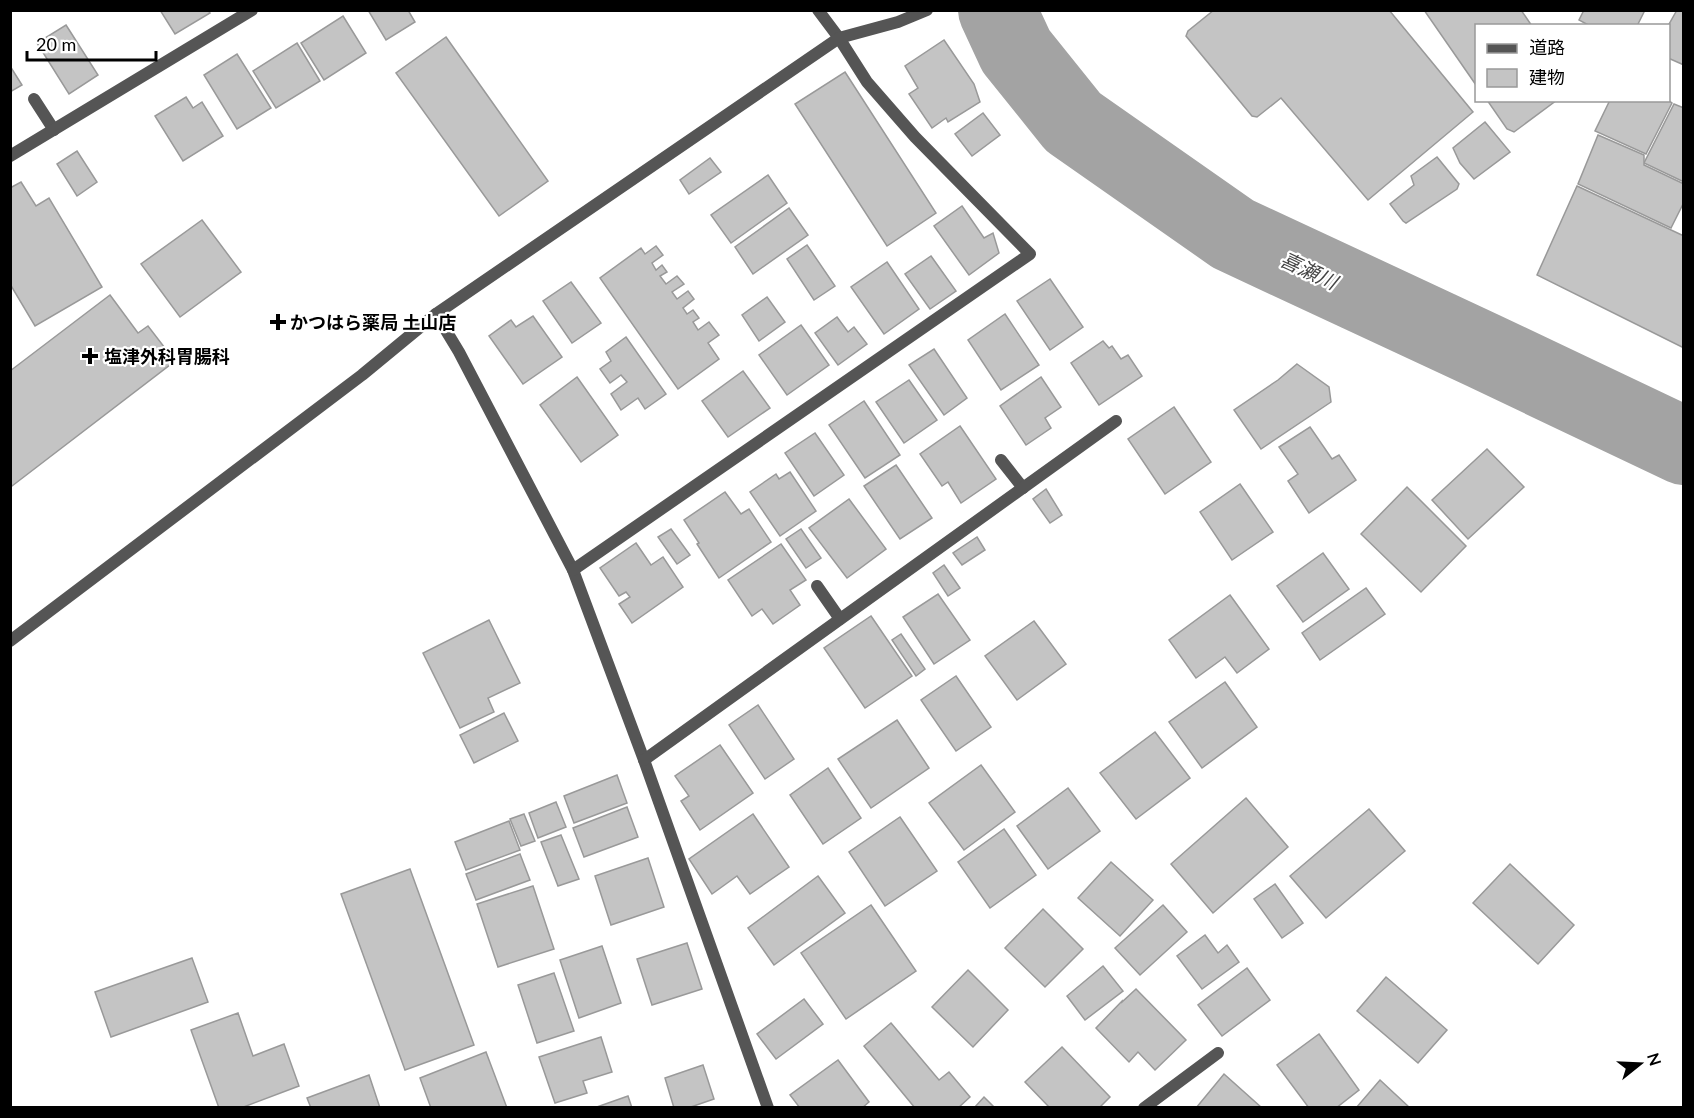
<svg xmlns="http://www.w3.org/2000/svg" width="1694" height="1118" font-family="Lato,'Noto Sans JP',sans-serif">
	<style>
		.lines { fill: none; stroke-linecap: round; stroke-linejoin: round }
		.river { stroke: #a3a3a3; stroke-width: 78 }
		.building { fill: #c4c4c4; stroke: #999; stroke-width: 1.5 }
		.street { stroke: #555; stroke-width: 12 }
		.poi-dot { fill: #000; stroke: #fff; stroke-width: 2 }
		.labels { text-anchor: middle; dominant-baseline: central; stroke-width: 4.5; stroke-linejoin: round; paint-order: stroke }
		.poi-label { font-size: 18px; font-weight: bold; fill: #000; stroke: #fff; text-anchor: start }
		.water-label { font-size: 20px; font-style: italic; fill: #444; stroke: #fff }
	</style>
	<rect width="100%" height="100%" fill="#fff"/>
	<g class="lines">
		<polyline class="river" points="997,10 1016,51 1073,122 1233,234 1482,350 1684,446"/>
	</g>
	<g class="building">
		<polygon points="160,10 208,10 210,13 175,34"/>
		<polygon points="368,10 408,10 415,22 386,40"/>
		<polygon points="1214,10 1389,10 1473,112 1368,200 1281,98 1257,117 1252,116 1186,36 1188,31"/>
		<polygon points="1424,10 1521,10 1532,26 1476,26 1476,85"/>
		<polygon points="1584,10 1645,10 1637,26 1590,26 1579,20"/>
		<polygon points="1677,10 1684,10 1684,65 1668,58 1668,26"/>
		<polygon points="343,16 366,53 324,80 301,43"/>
		<polygon points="66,25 98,75 69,94 37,43"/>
		<polygon points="446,37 548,181 499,216 396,73"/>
		<polygon points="944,40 974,84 980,102 948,122 946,118 932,128 909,94 918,88 905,66"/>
		<polygon points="297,43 320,81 276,108 253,71"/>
		<polygon points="237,54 271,108 237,129 204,75"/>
		<polygon points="10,66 22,85 10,92"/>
		<polygon points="845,72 936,213 887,246 795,104"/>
		<polygon points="186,97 193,108 202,102 223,136 183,161 155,116"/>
		<polygon points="1487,100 1557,100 1514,132 1507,129"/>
		<polygon points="1610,100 1668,100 1672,103 1646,154 1595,131"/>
		<polygon points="1674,104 1684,108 1684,182 1644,163"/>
		<polygon points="983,113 1000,135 972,156 955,134"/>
		<polygon points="1485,122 1510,152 1474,179 1460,163 1453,148"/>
		<polygon points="1598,135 1644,155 1644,165 1684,184 1684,202 1671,228 1578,184"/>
		<polygon points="77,151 97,182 77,196 57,164"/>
		<polygon points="1437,157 1459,184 1457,189 1406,223 1403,221 1390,204 1414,185 1411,176"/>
		<polygon points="710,158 721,172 689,194 680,180"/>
		<polygon points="768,175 787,203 731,243 711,215"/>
		<polygon points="21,182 36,206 49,198 102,287 35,326 10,284 10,188"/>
		<polygon points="1577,186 1684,236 1684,348 1537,275"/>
		<polygon points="962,206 984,238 993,233 999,253 969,275 934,226"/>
		<polygon points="789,208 808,235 753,274 735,247"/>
		<polygon points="202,220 241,272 180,317 141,264"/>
		<polygon points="807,245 835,286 814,300 787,259"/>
		<polygon points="656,246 663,255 652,263 656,270 662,265 667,272 660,276 666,284 677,276 684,284 672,292 677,299 688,291 694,299 683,308 687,314 693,310 699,318 693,322 698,330 709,322 719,335 708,343 719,359 678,389 600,278 641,248 645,254"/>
		<polygon points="931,256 956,291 930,309 905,274"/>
		<polygon points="887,262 919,309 884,334 851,287"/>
		<polygon points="1050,279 1083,327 1050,350 1017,301"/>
		<polygon points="571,282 601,323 572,343 543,301"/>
		<polygon points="110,295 138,333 148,326 175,361 12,486 10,483 10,371"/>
		<polygon points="767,297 785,322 759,341 742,315"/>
		<polygon points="1005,314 1039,365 1001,390 968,340"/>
		<polygon points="533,316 562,357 523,384 489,336 511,320 516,327"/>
		<polygon points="837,317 848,332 854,327 867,344 838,365 815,333"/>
		<polygon points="801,325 829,365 787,395 759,355"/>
		<polygon points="626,337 666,394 645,409 638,398 621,410 611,394 627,382 621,375 610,383 600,369 611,361 606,352"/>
		<polygon points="1103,341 1109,348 1112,346 1121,359 1128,355 1142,376 1099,405 1071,363"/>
		<polygon points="934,349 967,398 944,415 909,365"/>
		<polygon points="1297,364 1329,387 1331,402 1261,449 1234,410 1278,380"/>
		<polygon points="743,371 770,408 728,437 702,401"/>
		<polygon points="577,377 618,435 581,462 540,405"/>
		<polygon points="1041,377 1061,407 1045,418 1051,428 1026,445 1000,406"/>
		<polygon points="909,380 937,420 904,443 876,402"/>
		<polygon points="864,401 900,455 865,478 829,425"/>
		<polygon points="1174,407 1211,462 1165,494 1128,439"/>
		<polygon points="960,426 996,479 961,503 948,482 942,486 920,454"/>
		<polygon points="1310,427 1332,459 1339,455 1356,480 1309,513 1288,481 1298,474 1279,447"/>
		<polygon points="815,433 844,475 814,496 785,453"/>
		<polygon points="1487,449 1524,487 1468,539 1432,500"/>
		<polygon points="896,465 932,518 900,539 864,486"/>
		<polygon points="790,472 816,511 780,536 750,492 776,474 779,479"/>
		<polygon points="1240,484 1273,532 1232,560 1200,512"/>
		<polygon points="1407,487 1466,546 1421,592 1361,534"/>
		<polygon points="1046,489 1062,515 1050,523 1033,499"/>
		<polygon points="725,492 741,514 749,509 771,542 719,578 697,544 699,543 684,520"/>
		<polygon points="849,499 886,549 847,578 809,528"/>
		<polygon points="671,529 690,555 677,564 658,537"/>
		<polygon points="801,529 821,558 806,568 786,539"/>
		<polygon points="977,537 985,550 962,565 953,553"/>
		<polygon points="636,543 651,565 663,557 683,587 632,623 619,604 630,597 626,592 619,596 600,568"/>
		<polygon points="781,544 806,580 790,590 800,605 773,624 762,609 752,616 728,580"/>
		<polygon points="1323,553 1349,589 1303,622 1277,586"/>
		<polygon points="944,565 960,588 948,596 933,573"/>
		<polygon points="1366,588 1385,614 1320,660 1302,633"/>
		<polygon points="938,594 970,640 934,664 903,617"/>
		<polygon points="1230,595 1269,649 1237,673 1225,657 1196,678 1169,640"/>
		<polygon points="871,616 912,676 865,708 824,648"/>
		<polygon points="489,620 520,683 488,698 494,712 460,728 423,653"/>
		<polygon points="1034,621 1066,664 1017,700 985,656"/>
		<polygon points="901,634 925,669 916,676 892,640"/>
		<polygon points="956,676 991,727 956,751 921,700"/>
		<polygon points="1225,682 1257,727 1202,768 1169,722"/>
		<polygon points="758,705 794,759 765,779 729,725"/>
		<polygon points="504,713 518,741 474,763 460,735"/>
		<polygon points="897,720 929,768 871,808 838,759"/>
		<polygon points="1155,732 1190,778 1136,819 1100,773"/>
		<polygon points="720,745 753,793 700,830 681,801 689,796 675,776"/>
		<polygon points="981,765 1015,812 964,850 929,803"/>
		<polygon points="828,768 861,818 823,844 790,795"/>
		<polygon points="617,775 627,803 574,823 564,796"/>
		<polygon points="1068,788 1100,831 1048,869 1017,826"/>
		<polygon points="1246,798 1288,847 1213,913 1171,864"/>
		<polygon points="556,802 566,827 538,838 529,813"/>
		<polygon points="627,807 638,837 584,857 573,828"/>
		<polygon points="1369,809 1405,851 1326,918 1290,876"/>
		<polygon points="524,814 535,841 521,846 510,819"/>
		<polygon points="753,814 789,867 750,894 737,876 712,894 689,859"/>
		<polygon points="900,817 937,871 885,906 849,852"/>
		<polygon points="509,821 520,850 466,870 455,842"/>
		<polygon points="1004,829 1036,875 990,908 958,862"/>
		<polygon points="561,835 579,879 558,886 541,842"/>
		<polygon points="520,854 530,880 476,900 466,874"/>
		<polygon points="648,858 664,907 611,925 595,876"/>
		<polygon points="1111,862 1153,900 1120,936 1078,898"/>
		<polygon points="1510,864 1574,925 1538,964 1473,903"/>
		<polygon points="410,869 474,1045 405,1070 341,894"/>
		<polygon points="818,876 845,913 774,965 748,928"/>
		<polygon points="1275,884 1303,923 1282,938 1254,899"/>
		<polygon points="533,886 554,949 498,967 477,904"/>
		<polygon points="871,905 916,971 846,1019 801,953"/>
		<polygon points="1163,905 1187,932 1140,975 1115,948"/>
		<polygon points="1043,909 1083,949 1045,987 1005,948"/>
		<polygon points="1205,935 1218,953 1227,945 1239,962 1202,989 1177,956"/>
		<polygon points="687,943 702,989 652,1005 637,959"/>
		<polygon points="602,946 621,1003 579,1018 560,960"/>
		<polygon points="192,958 208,1002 111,1037 95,992"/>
		<polygon points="1103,966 1123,991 1085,1020 1067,996"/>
		<polygon points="1247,968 1270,1000 1222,1036 1198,1005"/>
		<polygon points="968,970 1008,1010 973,1047 932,1007"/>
		<polygon points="554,973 574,1031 537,1043 518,985"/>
		<polygon points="1386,977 1447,1030 1418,1063 1357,1011"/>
		<polygon points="1136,989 1186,1040 1155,1070 1138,1052 1129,1062 1096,1028 1122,1001 1122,1002"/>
		<polygon points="804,999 823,1024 776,1059 757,1034"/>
		<polygon points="238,1013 253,1056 284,1044 299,1086 241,1108 219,1108 191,1030"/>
		<polygon points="891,1023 939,1080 949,1072 970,1097 958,1108 915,1108 864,1046"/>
		<polygon points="1319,1034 1359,1090 1336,1108 1309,1108 1277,1065"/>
		<polygon points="601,1037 612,1072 583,1081 587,1093 555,1103 539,1057"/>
		<polygon points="1062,1047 1110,1097 1099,1108 1050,1108 1025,1082"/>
		<polygon points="486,1052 507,1108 431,1108 420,1078"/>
		<polygon points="838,1060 869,1102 862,1108 800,1108 790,1095"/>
		<polygon points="703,1065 714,1099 688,1108 674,1108 665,1078"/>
		<polygon points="1224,1074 1262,1108 1196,1108"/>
		<polygon points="369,1075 380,1108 311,1108 307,1098"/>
		<polygon points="1380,1080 1410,1108 1356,1108"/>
		<polygon points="628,1096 632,1108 594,1108"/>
		<polygon points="984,1097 995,1108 974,1108"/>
	</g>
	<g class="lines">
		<g class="street">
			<polyline points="34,99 54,130"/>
			<polyline points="10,156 252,10"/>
			<polyline points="436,314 459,352 573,570 644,760 768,1108"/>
			<polyline points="1001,460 1023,488"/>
			<polyline points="573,570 1030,254 915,137 867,82 839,38 818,10"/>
			<polyline points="817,586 840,619"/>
			<polyline points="10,641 362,375 436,314 839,38 898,22 927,10"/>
			<polyline points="644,760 1116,421"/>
			<polyline points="1144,1108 1218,1053"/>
		</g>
	</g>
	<g class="poi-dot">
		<path d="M275 313h6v6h6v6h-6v6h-6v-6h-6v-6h6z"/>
		<path d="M87 347h6v6h6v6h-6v6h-6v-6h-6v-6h6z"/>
	</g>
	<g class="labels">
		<g class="poi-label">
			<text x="290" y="322">かつはら薬局 土山店</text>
			<text x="104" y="356">塩津外科胃腸科</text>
		</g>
		<g class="water-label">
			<text transform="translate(1309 270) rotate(25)">喜瀬川</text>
		</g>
	</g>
	<rect width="1694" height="1118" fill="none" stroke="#000000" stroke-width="24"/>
	<rect x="1475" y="24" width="195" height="78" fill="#ffffff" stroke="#999999" stroke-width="1.5"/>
	<rect x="1487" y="44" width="30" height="9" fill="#555555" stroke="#999999" stroke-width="1.5"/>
	<text x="1529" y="54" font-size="18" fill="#000000">道路</text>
	<rect x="1487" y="69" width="30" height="18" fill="#c4c4c4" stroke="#999999" stroke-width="1.5"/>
	<text x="1529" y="84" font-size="18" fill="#000000">建物</text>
	<g transform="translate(1640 1064) rotate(72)" stroke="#ffffff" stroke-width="4.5" paint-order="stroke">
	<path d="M0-4.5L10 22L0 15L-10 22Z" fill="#000000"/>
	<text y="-9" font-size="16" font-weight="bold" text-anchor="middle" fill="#000000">N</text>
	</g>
	<path d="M27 51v9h129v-9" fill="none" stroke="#000000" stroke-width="3"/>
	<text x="36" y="51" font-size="18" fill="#000000" stroke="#ffffff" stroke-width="4.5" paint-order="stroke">20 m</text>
</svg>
